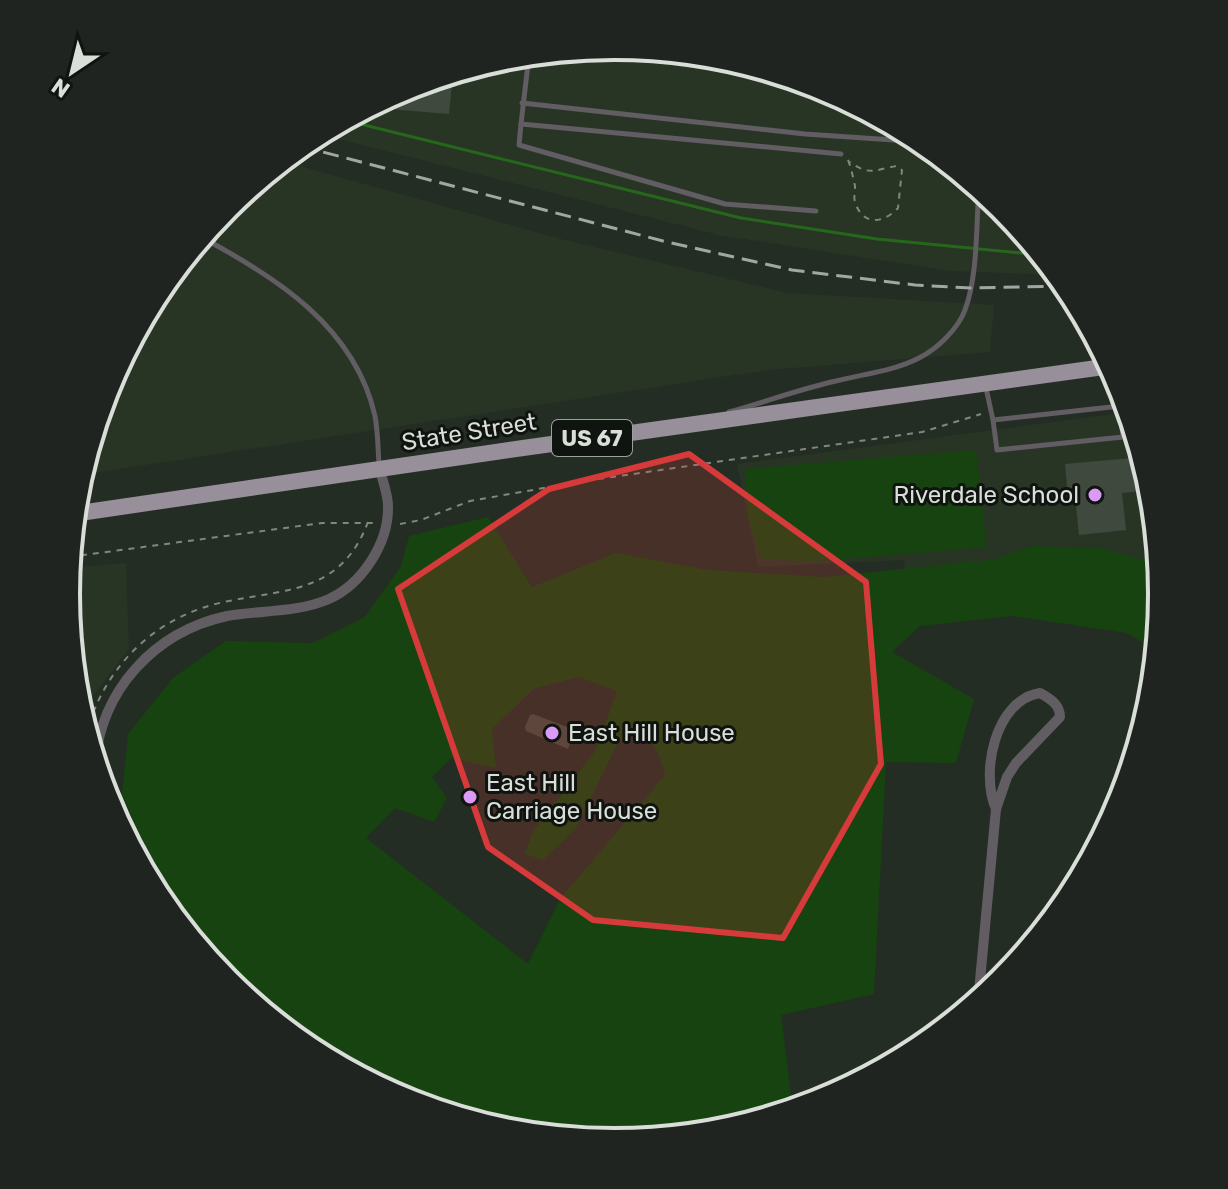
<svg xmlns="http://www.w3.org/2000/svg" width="1228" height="1189" font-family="Rubik,sans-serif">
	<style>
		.built { fill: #283525 }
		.green { fill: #174310; fill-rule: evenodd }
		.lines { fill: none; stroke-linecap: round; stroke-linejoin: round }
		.stream { stroke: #25681b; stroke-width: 3 }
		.building { fill: #40493e }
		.path { stroke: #80877f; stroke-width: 2; stroke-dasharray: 6 6; stroke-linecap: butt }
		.lane { stroke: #615d63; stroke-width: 5 }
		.street { stroke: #615d63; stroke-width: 10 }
		.primary { stroke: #978f9a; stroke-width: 16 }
		.rail { stroke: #a2a8a1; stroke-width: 3; stroke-dasharray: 16 8; stroke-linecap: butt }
		.marked { fill: #d63a3a; fill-opacity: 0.2; stroke: #d63a3a; stroke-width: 6; stroke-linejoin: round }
		.poi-dot { fill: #da9af6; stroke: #101410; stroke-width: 3 }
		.labels { text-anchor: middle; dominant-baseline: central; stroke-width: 6; stroke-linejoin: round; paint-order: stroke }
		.shield { fill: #101410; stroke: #9da19c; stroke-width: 2 }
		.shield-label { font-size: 22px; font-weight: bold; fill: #d9ded8 }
		.street-label { font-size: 24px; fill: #d9ded8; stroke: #101410 }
		.poi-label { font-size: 24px; fill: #d9ded8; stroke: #101410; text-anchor: start }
		.rim { fill: none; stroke: #d9ded8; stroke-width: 4 }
	</style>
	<rect width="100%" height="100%" fill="#242d23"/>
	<g class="built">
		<polygon points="614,46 721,57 824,88 919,139 1002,207 1058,275 951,271 719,235 318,134 405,88 507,56"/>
		<polygon points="282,161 561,239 788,293 994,305 990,352 767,370 80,475 107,384 158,289 226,206"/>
		<polygon points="1129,412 1152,488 1162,595 905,575 904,560 758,567 737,464"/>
		<polygon points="126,563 129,649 93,696 82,722 76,701 66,594 68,568"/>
	</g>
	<g class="green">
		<polygon points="976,450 987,547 808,562 761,558 748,518 745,469"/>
		<path d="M488 517 532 587 616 553 708 570 824 577 996 559 1031 546 1100 548 1159 564C1167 638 1149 735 1121 804 1112 825 1099 845 1089 864L1152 648 1127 633 1012 616 920 626 892 652 974 699 956 763 886 762 874 994 781 1015 793 1111 721 1133 614 1143 507 1132 404 1101 309 1050 226 982 179 925 122 794 128 734 174 677 226 641 313 643 365 617 401 566 409 536ZM579 677 617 691 595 751 533 831 525 854 543 860 576 828 618 743 637 728 658 752 665 775 560 899 528 964 366 838 395 808 434 822 447 798 432 777 451 758 496 768 492 729 535 688Z"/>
	</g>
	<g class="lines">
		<polyline class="stream" points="344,120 741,218 877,239 1042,255"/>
	</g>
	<g class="building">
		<polygon points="453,73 449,114 389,109 390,95 405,88"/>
		<polygon points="1143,457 1152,490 1122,493 1126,530 1079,535 1075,496 1068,498 1065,464"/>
		<polygon points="533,714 575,730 568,749 526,731 525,727 530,715"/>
	</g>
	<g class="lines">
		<g class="path">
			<path d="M848 160C851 167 853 177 855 186 855 192 853 199 856 205 865 227 885 222 898 208L902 170 897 166C875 169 871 177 850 162"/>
			<polyline points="400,524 421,520 470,501 578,482 922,432 981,414"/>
			<polyline points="69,557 322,523 374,523"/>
			<path d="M86 735C104 665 158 614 229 601 290 589 342 591 368 522"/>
		</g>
		<g class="lane">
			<polyline points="503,58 528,64 521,124 841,154"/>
			<polyline points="522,103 805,134 923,142"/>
			<polyline points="521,124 519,145 725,204 816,211"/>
			<path d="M201 237C276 277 355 327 375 416 378 432 378 449 379 465"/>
			<polyline points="986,388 993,420 1120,406 1122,389"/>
			<path d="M729 412C765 402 800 389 836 381 863 374 894 371 919 358 937 349 958 329 965 310 978 275 976 226 979 188"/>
			<polyline points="993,420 997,450 1123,437 1120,406"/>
		</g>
		<g class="street">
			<path d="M1040 693C1051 699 1060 705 1060 717L1016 763 1007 777 996 809C980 773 995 700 1040 693Z"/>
			<path d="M95 764C101 690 154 632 227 616 260 610 297 613 329 599 362 584 389 543 388 506 388 495 383 482 380 470"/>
			<polyline points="978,1002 996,809"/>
		</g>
		<polyline class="primary" points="73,514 523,448 1111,366"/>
		<polyline class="rail" points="300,146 663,241 792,270 915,285 971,288 1067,286"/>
	</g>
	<path class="marked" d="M689 454 866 582 881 764 783 938 593 920 488 847 398 589 549 489Z"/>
	<g class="poi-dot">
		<circle cx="1095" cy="495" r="8"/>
		<circle cx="552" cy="733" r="8"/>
		<circle cx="470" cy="797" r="8"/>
	</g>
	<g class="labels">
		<rect class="shield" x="552" y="420" width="80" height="36" rx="6"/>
		<g class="shield-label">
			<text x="592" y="438">US 67</text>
		</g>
		<g class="street-label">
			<text transform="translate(469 432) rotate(-9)">State Street</text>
		</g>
		<g class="poi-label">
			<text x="1079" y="495" text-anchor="end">Riverdale School</text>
			<text x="568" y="733">East Hill House</text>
			<text x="486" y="783">East Hill<tspan x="486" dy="28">Carriage House</tspan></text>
		</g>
	</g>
	<path d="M0 0H1228V1189H0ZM80 594a534 534 0 1 1 1068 0a534 534 0 1 1-1068 0Z" fill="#202420" fill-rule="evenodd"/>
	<path class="rim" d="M80 594a534 534 0 1 1 1068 0a534 534 0 1 1-1068 0Z"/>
	<g transform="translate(72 72) rotate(215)" stroke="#101410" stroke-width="6" paint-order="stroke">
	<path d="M0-6L14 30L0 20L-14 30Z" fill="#d9ded8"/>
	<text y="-12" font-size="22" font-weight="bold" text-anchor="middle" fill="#d9ded8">N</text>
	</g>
</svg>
